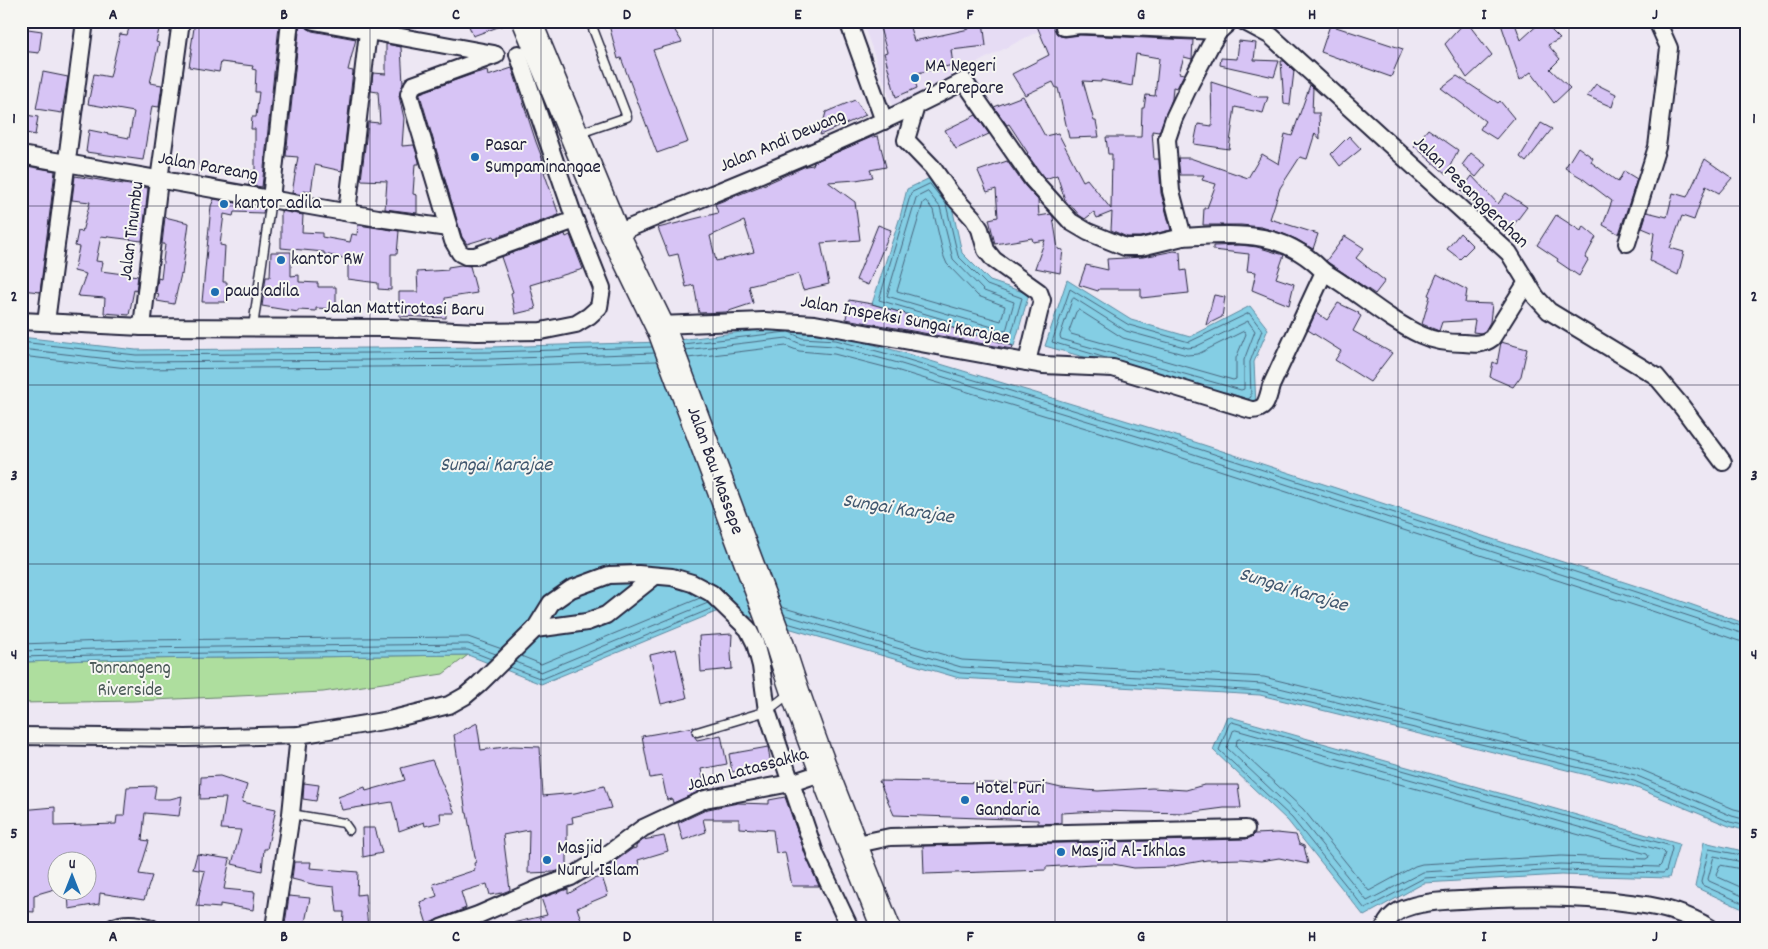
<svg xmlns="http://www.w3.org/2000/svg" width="1768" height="949" font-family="Dekko,sans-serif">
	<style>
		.built { fill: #e6dcf4 }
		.green { fill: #aede9e; stroke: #68806c }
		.water { fill: #84cee4; stroke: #5d89a0 }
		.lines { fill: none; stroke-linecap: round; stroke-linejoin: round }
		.shore { stroke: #49677f; stroke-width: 1 }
		.building { fill: #d7c4f5; stroke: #22223b; fill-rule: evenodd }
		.lane-casing { stroke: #22223b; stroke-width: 11 }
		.street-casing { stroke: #22223b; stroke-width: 20 }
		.highway-casing { stroke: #22223b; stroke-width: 31 }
		.lane { stroke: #f6f6f2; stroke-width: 8 }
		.street { stroke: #f6f6f2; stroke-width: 16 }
		.highway { stroke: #f6f6f2; stroke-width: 28 }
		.grid { fill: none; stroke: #22223b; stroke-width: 1; stroke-opacity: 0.55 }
		.poi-dot { fill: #1f6fb2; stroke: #f6f6f2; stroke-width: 2 }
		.labels { text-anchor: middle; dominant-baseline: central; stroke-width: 4; stroke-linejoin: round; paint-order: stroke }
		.poi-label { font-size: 19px; fill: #22223b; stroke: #f6f6f2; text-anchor: start }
		.street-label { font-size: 19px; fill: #22223b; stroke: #f6f6f2 }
		.park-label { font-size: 19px; fill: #4c5a59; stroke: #f6f6f2 }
		.water-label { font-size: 20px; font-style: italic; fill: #3f566e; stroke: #f6f6f2 }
		.neatline { fill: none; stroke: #22223b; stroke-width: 2 }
		.grid-label { font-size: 16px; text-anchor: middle; font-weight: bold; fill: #22223b }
	</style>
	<rect width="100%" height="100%" fill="#ede7f3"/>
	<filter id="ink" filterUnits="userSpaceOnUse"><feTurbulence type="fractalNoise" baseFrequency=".02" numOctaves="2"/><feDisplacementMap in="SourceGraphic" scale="10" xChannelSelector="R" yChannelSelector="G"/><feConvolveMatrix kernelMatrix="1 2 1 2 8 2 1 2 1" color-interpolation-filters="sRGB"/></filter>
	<g filter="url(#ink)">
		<polygon class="built" points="862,21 1058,21 893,106"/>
		<polygon class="green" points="468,655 443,674 323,692 133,701 21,703 21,662 134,659"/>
		<g class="water">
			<polygon points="932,177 951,202 962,253 990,281 1029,294 1014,346 872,304 900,217 907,189"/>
			<polygon points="1067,280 1131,320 1190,337 1250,306 1268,329 1254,362 1256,406 1045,346"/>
			<polygon points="789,326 803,333 837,335 901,352 1167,433 1661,594 1747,624 1747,831 1729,826 1632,786 1260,695 959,678 723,609 541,684 468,655 134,659 21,662 21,337 136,350 491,347 663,342"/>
			<polygon points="1227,716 1679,844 1669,878 1561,875 1424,883 1364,916 1288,821 1213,750"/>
			<polygon points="1704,842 1747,852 1747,911 1695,887"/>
		</g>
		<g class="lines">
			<g class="shore">
				<polygon points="930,184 946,204 958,256 987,285 1022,298 1010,339 879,300 911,193"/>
				<polygon points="928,192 940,207 953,259 984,291 1014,302 1006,331 887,296 916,198"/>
				<polygon points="926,201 933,210 944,257 947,264 978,296 1005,306 1001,321 897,291 923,203"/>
				<polygon points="1074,298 1126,331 1188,348 1195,347 1248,321 1255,331 1244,360 1244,389 1241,390 1061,339 1060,336 1072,300"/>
				<polygon points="1079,310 1123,338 1187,355 1198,354 1244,331 1246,334 1236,358 1236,379 1233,380 1071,334 1069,331 1076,312"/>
				<polyline points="789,332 802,338 836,340 899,357 1165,438 1747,628"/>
				<polyline points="21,342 136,355 491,352 652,347"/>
				<polyline points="683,344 787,332"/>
				<polyline points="21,349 136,362 491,359 655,353"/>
				<polyline points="685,350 787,338 801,344 835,346 898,363 1163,444 1747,635"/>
				<polyline points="21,356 136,369 491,366 657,361"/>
				<polyline points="688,358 786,346 799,351 834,354 896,370 1161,451 1655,612 1739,641 1747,642"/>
				<polyline points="1106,358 1052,342 1070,289 1129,325 1189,342 1249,313 1262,330 1250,362 1251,397 1248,399 1225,392"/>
				<polyline points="781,607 962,660 1264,677 1637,768 1734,809 1747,812"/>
				<polyline points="785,615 961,667 1263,684 1635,775 1732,816 1747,820"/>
				<polyline points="787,623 960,673 1261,691 1634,781 1730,822 1747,826"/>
				<polyline points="21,644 134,640 468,637 502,649"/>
				<polyline points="21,651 134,648 468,644 496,654"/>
				<polyline points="521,656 541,664 700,598"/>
				<polyline points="21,657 134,654 468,650 491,659"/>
				<polyline points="515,662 541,672 708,603"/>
				<polyline points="510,667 542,679 713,608"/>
				<polygon points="1232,722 1671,846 1672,849 1666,871 1663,873 1561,870 1424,878 1365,909 1292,818 1219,750 1229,724"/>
				<polygon points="1236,730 1663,851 1665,853 1661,865 1659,867 1561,864 1423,872 1367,901 1297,814 1227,748 1233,731"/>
				<polygon points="1240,739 1647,854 1649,857 1646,859 1561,856 1422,864 1415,866 1369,891 1303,809 1236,747 1237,740"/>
				<polyline points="1747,856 1709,849 1701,882 1702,885 1747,905"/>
				<polyline points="1747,863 1714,856 1708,879 1709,881 1747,898"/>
				<polyline points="1747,870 1720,865 1716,874 1718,877 1747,890"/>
			</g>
		</g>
		<g class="building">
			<polygon points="131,21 161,21 156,42 159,43 150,83 162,85 159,107 152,106 143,160 86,152 89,130 129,138 134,112 88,104 94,74 110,77 120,34 127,35"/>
			<polygon points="195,21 256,21 279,26 262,187 249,185 251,171 255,171 255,129 251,129 252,117 256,117 259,92 255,92 256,70 252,69 253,66 221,62 219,72 189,67 192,48 191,48"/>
			<polygon points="467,21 509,21 509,23 473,36"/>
			<polygon points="608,21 669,21 682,42 653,50 688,142 657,153 621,58 618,59"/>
			<polygon points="878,21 908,21 914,41 969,29 968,21 983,21 986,46 951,50 953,65 913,74 917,88 896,97 884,53 887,52"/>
			<polygon points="1035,21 1056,21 1054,28 1056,33 1060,36 1065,37 1080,35 1193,40 1192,59 1184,57 1179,73 1184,74 1177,88 1173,87 1172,99 1159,132 1152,131 1154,159 1159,159 1161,193 1171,230 1140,237 1127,237 1111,230 1112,212 1097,218 1094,212 1085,219 1079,215 1070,204 1069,205 1065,200 1057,175 1045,179 1027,154 1028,153 1009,124 1007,125 994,107 1023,96 1045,136 1058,133 1083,181 1087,179 1111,209 1112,154 1108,154 1106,137 1141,137 1142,108 1144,108 1146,95 1155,96 1159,58 1136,54 1132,86 1101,80 1101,82 1083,81 1094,121 1096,121 1099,137 1069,138 1058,88 1056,88 1053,82 1025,95 1012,74 1049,55"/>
			<polygon points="1466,21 1492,55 1467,78 1445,44"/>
			<polygon points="1500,21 1514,21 1521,40 1542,21 1560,39 1548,45 1560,59 1550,69 1570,88 1554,103 1531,72 1520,80"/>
			<polygon points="300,22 304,22 307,28 312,31 356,39 348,70 353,71 342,171 315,165 311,192 303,191 303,195 292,193 298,157 286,156"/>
			<polygon points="1330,25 1403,49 1391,77 1321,52"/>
			<polygon points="21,28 42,31 39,53 21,51"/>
			<polygon points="1239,41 1256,43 1254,60 1279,61 1274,77 1220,65 1221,58 1237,59"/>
			<polygon points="386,44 401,47 403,84 399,96 404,118 402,146 414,145 419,161 419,164 415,164 413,194 417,195 417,213 385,209 387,181 361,180 368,122 380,123 378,92 371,91 373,73 386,74"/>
			<polygon points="1281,61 1284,61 1294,71 1290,105 1284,104"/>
			<polygon points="512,68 536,142 547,171 544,172 559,215 494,238 493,236 467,244 462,237 420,95 420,93 473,74 487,70 488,76"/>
			<polygon points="43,72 68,77 62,113 36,109"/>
			<polygon points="1457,76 1498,103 1500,101 1514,118 1496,139 1480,129 1485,121 1441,88"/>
			<polygon points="1211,82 1258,97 1268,97 1263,113 1235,107 1229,149 1194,144 1198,124 1212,126"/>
			<polygon points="1596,84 1616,94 1612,107 1587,96"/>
			<polygon points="1310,85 1313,88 1312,113 1319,113 1320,139 1315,133 1307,159 1300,157 1280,188 1270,219 1318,234 1313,249 1296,239 1278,232 1261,227 1241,225 1203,225 1204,208 1207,208 1216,184 1202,180 1204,175 1180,175 1178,158 1190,158 1248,178 1262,154 1279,164 1285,134 1292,136"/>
			<polygon points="855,100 866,115 820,135 826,112"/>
			<polygon points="26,115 38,117 35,135 22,132"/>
			<polygon points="976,115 989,134 956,149 945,130"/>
			<polygon points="1541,123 1552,129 1526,162 1520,157"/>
			<polygon points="1428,129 1458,150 1446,174 1414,146"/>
			<path d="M878 136 886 167 870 170 873 177 856 180 828 182 855 202 860 240 821 243 829 284 803 290 798 274 749 286 753 303 726 312 699 313 694 285 686 287 678 254 669 256 658 228 718 213 715 204 768 183 806 166 813 165 814 162 872 137ZM744 221 754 252 716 261 710 236Z"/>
			<polygon points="1349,136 1361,149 1340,166 1331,154"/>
			<polygon points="1578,147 1593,158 1591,162 1618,182 1624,171 1637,179 1619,234 1603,225 1612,201 1582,178 1565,168"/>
			<polygon points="1471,153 1486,165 1476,177 1462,165"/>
			<polygon points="1705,159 1732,178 1719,193 1706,186 1694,220 1682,216 1670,248 1684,252 1678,275 1650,261 1654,233 1642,228 1647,212 1667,217 1673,193 1687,197"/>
			<polygon points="1007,161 1025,186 1038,200 1039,216 1051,214 1053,217 1058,249 1063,250 1060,273 1035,268 1045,240 1033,242 1032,238 995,244 989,219 998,217 996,189 987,192 978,171"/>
			<polygon points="21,165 55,171 40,292 21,290 23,268 21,268"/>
			<polygon points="75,176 148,188 142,241 101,236 96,261 103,262 101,271 138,276 136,291 134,290 129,315 104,313 105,298 78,296 86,274 74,271 79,247 75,246 78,231 82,232 90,202 72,200"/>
			<polygon points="1472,176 1498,204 1506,193 1527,207 1512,227 1480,203 1477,207 1461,191"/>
			<polygon points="214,199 264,208 263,213 234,212 233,216 224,214 220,245 225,246 223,282 227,282 226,302 202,302 211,206"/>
			<polygon points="281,211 303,215 302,232 322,233 322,237 350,242 352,234 357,235 358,225 399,231 397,254 391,254 391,290 378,289 378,283 348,279 348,259 324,254 324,252 281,248"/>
			<polygon points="1556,215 1581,231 1583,226 1596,237 1585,258 1588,260 1579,276 1557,261 1558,259 1537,245"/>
			<polygon points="165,217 189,223 182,275 181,274 174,304 157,301 159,294 156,293 158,278 161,279 164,253 165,244 162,244"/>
			<polygon points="878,225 891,230 868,285 856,280"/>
			<polygon points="1460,233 1473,246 1460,259 1447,249"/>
			<polygon points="565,234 566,237 570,235 583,269 530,285 536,309 515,314 511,293 513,292 501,257"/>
			<polygon points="1345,236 1364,248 1356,258 1385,281 1375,294 1326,261"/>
			<polygon points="1240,245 1257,247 1284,255 1276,278 1294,284 1289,305 1252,290 1256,272 1247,271 1249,254 1213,250 1213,246"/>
			<polygon points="1174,251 1180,252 1181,271 1186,270 1189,293 1141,298 1141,289 1099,289 1098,291 1079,285 1086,265 1108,270 1107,259 1143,257"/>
			<polygon points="271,252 291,252 291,276 299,275 299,282 318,283 318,287 336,287 336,309 316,308 316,311 298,310 298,312 262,306 266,277 270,277"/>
			<polygon points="461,265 470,266 477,293 445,298 446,318 399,316 399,292 418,292 417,272 448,270 448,267"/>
			<polygon points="1437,274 1467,290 1465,303 1492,304 1490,322 1485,331 1481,333 1473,332 1475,320 1442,322 1439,331 1422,324 1430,296 1428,295"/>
			<polygon points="1214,295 1225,297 1222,317 1206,325"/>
			<polygon points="849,300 872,304 1013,346 1012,349 846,319"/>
			<polygon points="1338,303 1359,313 1358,314 1361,316 1353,331 1392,353 1370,382 1335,360 1341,351 1308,330 1316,312 1327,320"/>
			<polygon points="1501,342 1527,349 1521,376 1513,387 1490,377 1493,362 1497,364"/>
			<polygon points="732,634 731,653 732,669 701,672 699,636"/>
			<polygon points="676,649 687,698 661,704 650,655"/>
			<polygon points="477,723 481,750 513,746 540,747 543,796 575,793 604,786 611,808 572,817 573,823 567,824 567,868 554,872 528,873 529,830 503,835 510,890 502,893 490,895 487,884 461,892 466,908 427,924 420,902 437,896 433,884 475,870 474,863 476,862 467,813 466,813 454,735"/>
			<polygon points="694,727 692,733 697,740 721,735 727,764 701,769 705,789 673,803 672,799 667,800 662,776 650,778 642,736"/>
			<polygon points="768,747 771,765 732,772 729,754"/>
			<polygon points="432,760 455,813 440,813 441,822 425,826 424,822 399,831 392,802 342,810 338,797 365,787 366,791 405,780 401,768"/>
			<polygon points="220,776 247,785 242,802 276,809 267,849 264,849 262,871 232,864 241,830 221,829 226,798 200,799 201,777"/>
			<polygon points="879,781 1044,784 1061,788 1098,791 1152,788 1186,790 1204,785 1238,785 1241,808 1224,808 1186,813 1098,811 1061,813 1061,823 1038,824 1038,820 894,815"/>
			<polygon points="304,783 319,785 316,801 303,799"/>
			<polygon points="156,786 154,799 170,799 182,796 179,816 145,813 142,840 149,841 139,874 152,876 144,900 100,893 99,904 69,909 68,892 88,892 88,862 58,862 58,888 34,895 34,912 21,911 21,810 55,807 55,826 116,824 117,816 124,816 127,787"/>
			<polygon points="785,797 807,859 819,886 792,886 785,852 776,853 773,830 739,828 739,819 703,819 706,832 683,840 678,823 708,809 738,803 769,804 769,800"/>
			<polygon points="362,828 375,828 382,853 363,857"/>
			<polygon points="1277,833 1296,835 1299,844 1304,846 1308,864 1279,858 1261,861 1242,859 1207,860 1168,867 1134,868 1113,864 1092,864 1046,867 1046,870 924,874 923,846 1246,839 1252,837 1255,834"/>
			<polygon points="664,836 668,851 638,860 640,869 615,877 610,865 632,849 636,848 636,846 643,840"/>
			<polygon points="197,854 230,859 224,889 255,892 253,910 220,904 220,908 196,906 205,871 193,869"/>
			<polygon points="294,862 311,862 310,868 358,872 357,895 365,894 368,928 343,928 344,912 337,912 334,887 316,885 292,879"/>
			<polygon points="602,877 608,895 577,908 584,928 514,928 513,923 547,915 541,898 568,889 568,894 593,879"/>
			<polygon points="289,896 310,898 304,927 285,924"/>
		</g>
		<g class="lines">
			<defs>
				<g id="lane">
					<polyline points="580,133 627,117 590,21"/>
					<polyline points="253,327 271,199"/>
					<polyline points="697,732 767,711 790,693"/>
					<polyline points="291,814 344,823 349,830"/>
				</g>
				<g id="street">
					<polyline points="314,21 494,54"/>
					<polyline points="848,21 884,121"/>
					<polyline points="1243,21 1271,36 1509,253 1536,297 1549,311 1656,376 1682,407 1723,462"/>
					<polyline points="1064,27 1080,25 1219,31"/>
					<polyline points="496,55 413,85 409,94 453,241 460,253 466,256 475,256 575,220 518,54"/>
					<polyline points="916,106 906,140 932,167 951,194 973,218 980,229 986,250 994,260 1039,292 1042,300 1027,362"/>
					<polyline points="21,155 378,218 448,228"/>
					<polyline points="271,199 290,21"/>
					<polyline points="347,212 368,32"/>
					<path d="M615 234C732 185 852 140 964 81L1033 180 1071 222 1088 232 1125 247H1141L1183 237 1171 191 1167 139 1174 118 1190 84 1210 46 1219 31 1230 21"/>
					<polyline points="1627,243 1657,147 1669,48 1657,21"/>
					<path d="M1324 272C1357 291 1386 319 1421 335 1434 341 1449 343 1463 343 1474 344 1483 345 1492 338L1527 282"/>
					<polyline points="21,321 142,327 391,328 477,332 541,331 576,324 589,316 599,307 602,288 575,220"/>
					<polyline points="46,322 85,21"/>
					<path d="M659 325 764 321 815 324 1043 365 1113 368 1251 410C1267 410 1267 400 1271 386L1324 272C1283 229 1238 234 1183 237"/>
					<polyline points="142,327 159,180 181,21"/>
					<polyline points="535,629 587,622 606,615 655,576"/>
					<polyline points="21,736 186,738 299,735 389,720 449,705 465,696 478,685 535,629 551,603 571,589 609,575 638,574 672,577 692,583 711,593 748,629 755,643 761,666 767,711 791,783 816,856 850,928"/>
					<polyline points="853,845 890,837 1246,829"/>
					<path d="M113 928C125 921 139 924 151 928"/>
					<polyline points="274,928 291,814 299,735"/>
					<polyline points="441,928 478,915 540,888 571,877 604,857 643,828 705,799 791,783 824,772"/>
					<path d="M1384 928C1387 921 1391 915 1399 911 1417 902 1442 901 1462 900 1519 896 1581 896 1638 904 1662 907 1689 915 1710 928"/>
				</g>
				<path id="highway" d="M527 21 615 234 663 333 780 646C810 742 849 835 886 928"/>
			</defs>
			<use href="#lane" class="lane-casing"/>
			<use href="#street" class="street-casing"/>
			<use href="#highway" class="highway-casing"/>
			<use href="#lane" class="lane"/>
			<use href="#street" class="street"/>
			<use href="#highway" class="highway"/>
		</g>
	</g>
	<path class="grid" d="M199 21V928M370 21V928M541 21V928M713 21V928M884 21V928M1055 21V928M1227 21V928M1398 21V928M1569 21V928M21 206H1747M21 385H1747M21 564H1747M21 743H1747"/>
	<g class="poi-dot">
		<circle cx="915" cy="78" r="5"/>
		<circle cx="475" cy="157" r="5"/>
		<circle cx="224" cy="204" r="5"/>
		<circle cx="281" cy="260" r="5"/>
		<circle cx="215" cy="292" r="5"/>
		<circle cx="965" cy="800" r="5"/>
		<circle cx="1061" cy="852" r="5"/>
		<circle cx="547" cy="860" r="5"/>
	</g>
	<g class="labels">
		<g class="poi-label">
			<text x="925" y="67">MA Negeri<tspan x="925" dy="22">2 Parepare</tspan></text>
			<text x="485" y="146">Pasar<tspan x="485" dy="22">Sumpaminangae</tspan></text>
			<text x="234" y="204">kantor adila</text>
			<text x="291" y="260">kantor RW</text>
			<text x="225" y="292">paud adila</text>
			<text x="975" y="789">Hotel Puri<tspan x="975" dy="22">Gandaria</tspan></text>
			<text x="557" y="849">Masjid<tspan x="557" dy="22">Nurul Islam</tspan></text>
			<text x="1071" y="852">Masjid Al-Ikhlas</text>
		</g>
		<g class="street-label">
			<text transform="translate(783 142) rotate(-23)">Jalan Andi Dewang</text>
			<text transform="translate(208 168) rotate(10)">Jalan Pareang</text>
			<text transform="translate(1470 193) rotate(44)">Jalan Pesanggerahan</text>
			<text transform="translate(133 231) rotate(-83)">Jalan Tinumbu</text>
			<text transform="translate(404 310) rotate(1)">Jalan Mattirotasi Baru</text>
			<text transform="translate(905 321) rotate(10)">Jalan Inspeksi Sungai Karajae</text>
			<text transform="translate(714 471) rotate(70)">Jalan Bau Massepe</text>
			<text transform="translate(748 771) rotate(-15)">Jalan Latassakka</text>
		</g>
		<g class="park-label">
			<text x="130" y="669">Tonrangeng<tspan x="130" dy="22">Riverside</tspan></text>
		</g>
		<g class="water-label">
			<text x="496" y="466">Sungai Karajae</text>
			<text transform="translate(898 510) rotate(9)">Sungai Karajae</text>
			<text transform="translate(1293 591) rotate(17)">Sungai Karajae</text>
		</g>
	</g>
	<rect width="1768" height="949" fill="none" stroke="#f6f6f2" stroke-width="55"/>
	<g transform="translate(72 876)"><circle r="24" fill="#f6f6f2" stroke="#a1a1a9"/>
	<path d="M0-4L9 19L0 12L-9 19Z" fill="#1f6fb2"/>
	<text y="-8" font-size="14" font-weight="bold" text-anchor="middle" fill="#22223b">U</text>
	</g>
	<rect x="28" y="28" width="1712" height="894" class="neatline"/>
	<g class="grid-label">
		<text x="113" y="19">A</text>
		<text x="284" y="19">B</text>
		<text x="456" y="19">C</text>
		<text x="627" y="19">D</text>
		<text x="798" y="19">E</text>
		<text x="970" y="19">F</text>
		<text x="1141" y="19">G</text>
		<text x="1312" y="19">H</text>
		<text x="1484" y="19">I</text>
		<text x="1655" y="19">J</text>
		<text x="14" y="123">1</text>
		<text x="1754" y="123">1</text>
		<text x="14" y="301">2</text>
		<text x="1754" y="301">2</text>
		<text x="14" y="480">3</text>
		<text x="1754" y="480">3</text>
		<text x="14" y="659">4</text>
		<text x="1754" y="659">4</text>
		<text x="14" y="838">5</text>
		<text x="1754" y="838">5</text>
		<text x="113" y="941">A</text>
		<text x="284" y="941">B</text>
		<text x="456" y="941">C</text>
		<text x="627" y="941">D</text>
		<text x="798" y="941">E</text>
		<text x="970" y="941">F</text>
		<text x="1141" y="941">G</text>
		<text x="1312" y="941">H</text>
		<text x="1484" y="941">I</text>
		<text x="1655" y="941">J</text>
	</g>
</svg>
